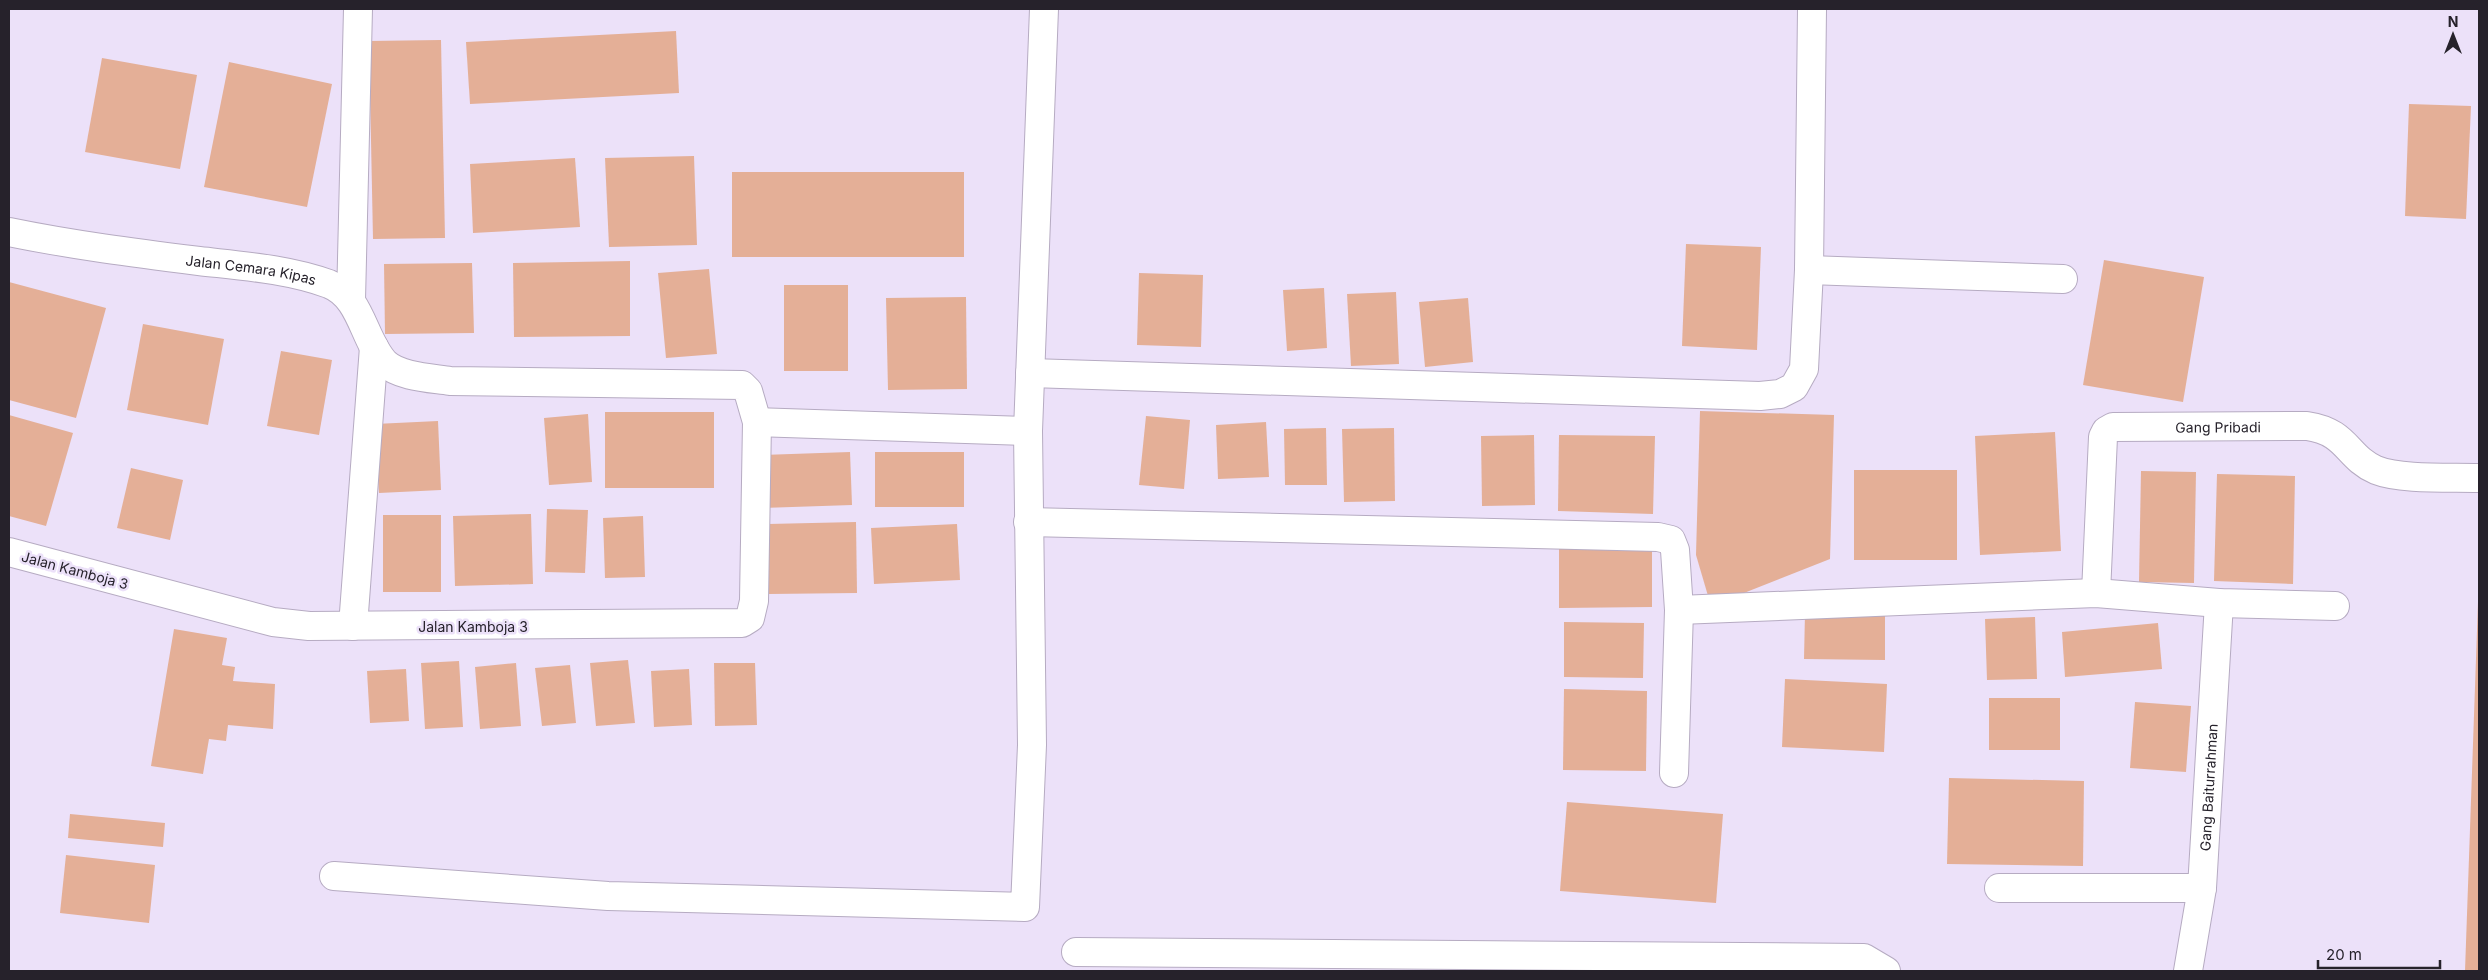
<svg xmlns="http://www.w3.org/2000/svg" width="2488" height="980" font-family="Inter,sans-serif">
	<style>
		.building { fill: #e4af97 }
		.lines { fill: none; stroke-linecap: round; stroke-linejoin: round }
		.minor-casing { stroke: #b6abc2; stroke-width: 30 }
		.minor { stroke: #fff; stroke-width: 28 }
		.labels { text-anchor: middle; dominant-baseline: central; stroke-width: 5; stroke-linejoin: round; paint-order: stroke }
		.street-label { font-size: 14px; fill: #26222b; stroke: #ece1f9 }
	</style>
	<rect width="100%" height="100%" fill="#ece1f9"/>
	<g class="building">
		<polygon points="676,31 679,93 470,104 466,42"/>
		<polygon points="441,40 445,238 373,239 369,41"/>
		<polygon points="102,58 197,75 180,169 85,152"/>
		<polygon points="229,62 332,84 307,207 204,187"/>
		<polygon points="2409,104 2471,106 2466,219 2405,216"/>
		<polygon points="694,156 697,245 609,247 605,158"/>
		<polygon points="575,158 580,227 473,233 470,164"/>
		<rect x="732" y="172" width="232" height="85"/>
		<polygon points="1686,244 1761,247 1757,350 1682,346"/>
		<polygon points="2104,260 2204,277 2183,402 2083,385"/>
		<polygon points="630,261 630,336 514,337 513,263"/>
		<polygon points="472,263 474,333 385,334 384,264"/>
		<polygon points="709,269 717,354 666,358 658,273"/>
		<polygon points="1139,273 1203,275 1201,347 1137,345"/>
		<polygon points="9,282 106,308 76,418 9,400"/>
		<rect x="784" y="285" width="64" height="86"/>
		<polygon points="1324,288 1327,348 1287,351 1283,290"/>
		<polygon points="1396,292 1399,364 1351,366 1347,294"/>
		<polygon points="966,297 967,389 888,390 886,298"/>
		<polygon points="1468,298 1473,362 1425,367 1419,302"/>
		<polygon points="143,324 224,339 208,425 127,410"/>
		<polygon points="281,351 332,360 319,435 267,426"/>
		<polygon points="1700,411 1834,415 1830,559 1711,606 1696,555"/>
		<rect x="605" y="412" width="109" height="76"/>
		<polygon points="588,414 592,482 549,485 544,418"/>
		<polygon points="9,415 73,433 46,526 9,516"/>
		<polygon points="1146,416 1190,420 1184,489 1139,485"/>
		<polygon points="438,421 441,490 379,493 375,424"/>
		<polygon points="1266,422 1269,477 1218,479 1216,425"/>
		<polygon points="1326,428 1327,485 1285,485 1284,429"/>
		<polygon points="1394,428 1395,501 1344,502 1342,429"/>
		<polygon points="2055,432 2061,551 1980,555 1975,436"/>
		<polygon points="1534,435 1535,505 1482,506 1481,436"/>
		<polygon points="1559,435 1655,436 1653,514 1558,511"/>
		<polygon points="850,452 852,505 762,508 760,455"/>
		<rect x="875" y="452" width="89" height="55"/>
		<polygon points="131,468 183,480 170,540 117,528"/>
		<rect x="1854" y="470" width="103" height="90"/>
		<polygon points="2141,471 2196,472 2194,583 2139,582"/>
		<polygon points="2217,474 2295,476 2293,584 2214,581"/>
		<polygon points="547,509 588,510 585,573 545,572"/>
		<polygon points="531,514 533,584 455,586 453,516"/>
		<rect x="383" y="515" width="58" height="77"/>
		<polygon points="643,516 645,577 605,578 603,518"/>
		<polygon points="856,522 857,593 769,594 768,524"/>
		<polygon points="957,524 960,580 874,584 871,528"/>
		<polygon points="1652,548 1652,607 1559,608 1559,549"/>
		<polygon points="2478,602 2479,971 2465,971"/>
		<polygon points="1805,613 1885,614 1885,660 1804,659"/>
		<polygon points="2035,617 2037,679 1987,680 1985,619"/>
		<polygon points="1564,622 1644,623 1643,678 1564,677"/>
		<polygon points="2158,623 2162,669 2065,677 2062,632"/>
		<polygon points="174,629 227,638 222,665 235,667 233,681 275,684 273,729 228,725 226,741 209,739 203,774 151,766"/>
		<polygon points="628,660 635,723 596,726 590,663"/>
		<polygon points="459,661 463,727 425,729 421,663"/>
		<polygon points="516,663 521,726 480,729 475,667"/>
		<polygon points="714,663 755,663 757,725 715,726"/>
		<polygon points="570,665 576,723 542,726 535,668"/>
		<polygon points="406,669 409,721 370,723 367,671"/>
		<polygon points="689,669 692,725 654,727 651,671"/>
		<polygon points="1785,679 1887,684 1884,752 1782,747"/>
		<polygon points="1564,689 1647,691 1646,771 1563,770"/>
		<rect x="1989" y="698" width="71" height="52"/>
		<polygon points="2135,702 2191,706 2186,772 2130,768"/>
		<polygon points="1949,778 2084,781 2083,866 1947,864"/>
		<polygon points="1567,802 1723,814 1716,903 1560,891"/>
		<polygon points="70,814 165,823 163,847 68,838"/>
		<polygon points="66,855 155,865 149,923 60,913"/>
	</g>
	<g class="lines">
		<defs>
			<g id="minor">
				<path id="s1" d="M9 232C72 245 135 253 199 261 243 266 288 269 329 284 362 297 363 340 385 363 400 377 431 378 450 381L742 385 748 391 757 422 754 601 750 618 742 623 309 626 273 622 9 552"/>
				<polyline points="1809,270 2063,279"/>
				<polyline points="351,300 358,9"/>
				<polyline points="1030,373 1760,396 1780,394 1794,387 1804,369 1809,270 1812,9"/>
				<polyline points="757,422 1028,431"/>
				<polyline points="1028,522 1658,537 1671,540 1675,550 1679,610 1674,773"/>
				<path id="s2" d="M2096 593 2103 437 2106 431 2113 427 2307 426C2348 432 2346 457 2376 470 2401 480 2451 477 2479 478"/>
				<polyline points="1679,610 2096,593 2219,603 2335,606"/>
				<polyline points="353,626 374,347"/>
				<polyline points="334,876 608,896 1025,907 1032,745 1028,431 1044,9"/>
				<polyline points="1999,888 2202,888"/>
				<polyline points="1076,952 1864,958 1886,971"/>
				<path id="s3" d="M2188 971 2202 888 2219 603"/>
			</g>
		</defs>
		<use href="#minor" class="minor-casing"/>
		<use href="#minor" class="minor"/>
	</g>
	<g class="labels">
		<g class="street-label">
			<text stroke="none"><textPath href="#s1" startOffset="245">Jalan Cemara Kipas</textPath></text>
			<text stroke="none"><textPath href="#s2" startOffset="276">Gang Pribadi</textPath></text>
			<text transform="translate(75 570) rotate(15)">Jalan Kamboja 3</text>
			<text x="473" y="626">Jalan Kamboja 3</text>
			<text stroke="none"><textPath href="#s3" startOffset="185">Gang Baiturrahman</textPath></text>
		</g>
	</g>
	<rect width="2488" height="980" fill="none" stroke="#26222b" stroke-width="20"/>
	<g transform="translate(2453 35)" stroke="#ece1f9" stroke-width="4" paint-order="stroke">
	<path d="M0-4L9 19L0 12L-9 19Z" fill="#26222b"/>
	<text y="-8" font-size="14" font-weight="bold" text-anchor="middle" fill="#26222b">N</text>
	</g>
	<path d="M2318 960v8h122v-8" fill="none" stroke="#26222b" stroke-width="2.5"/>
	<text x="2326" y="960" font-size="15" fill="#26222b" stroke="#ece1f9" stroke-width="4" paint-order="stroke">20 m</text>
</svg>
